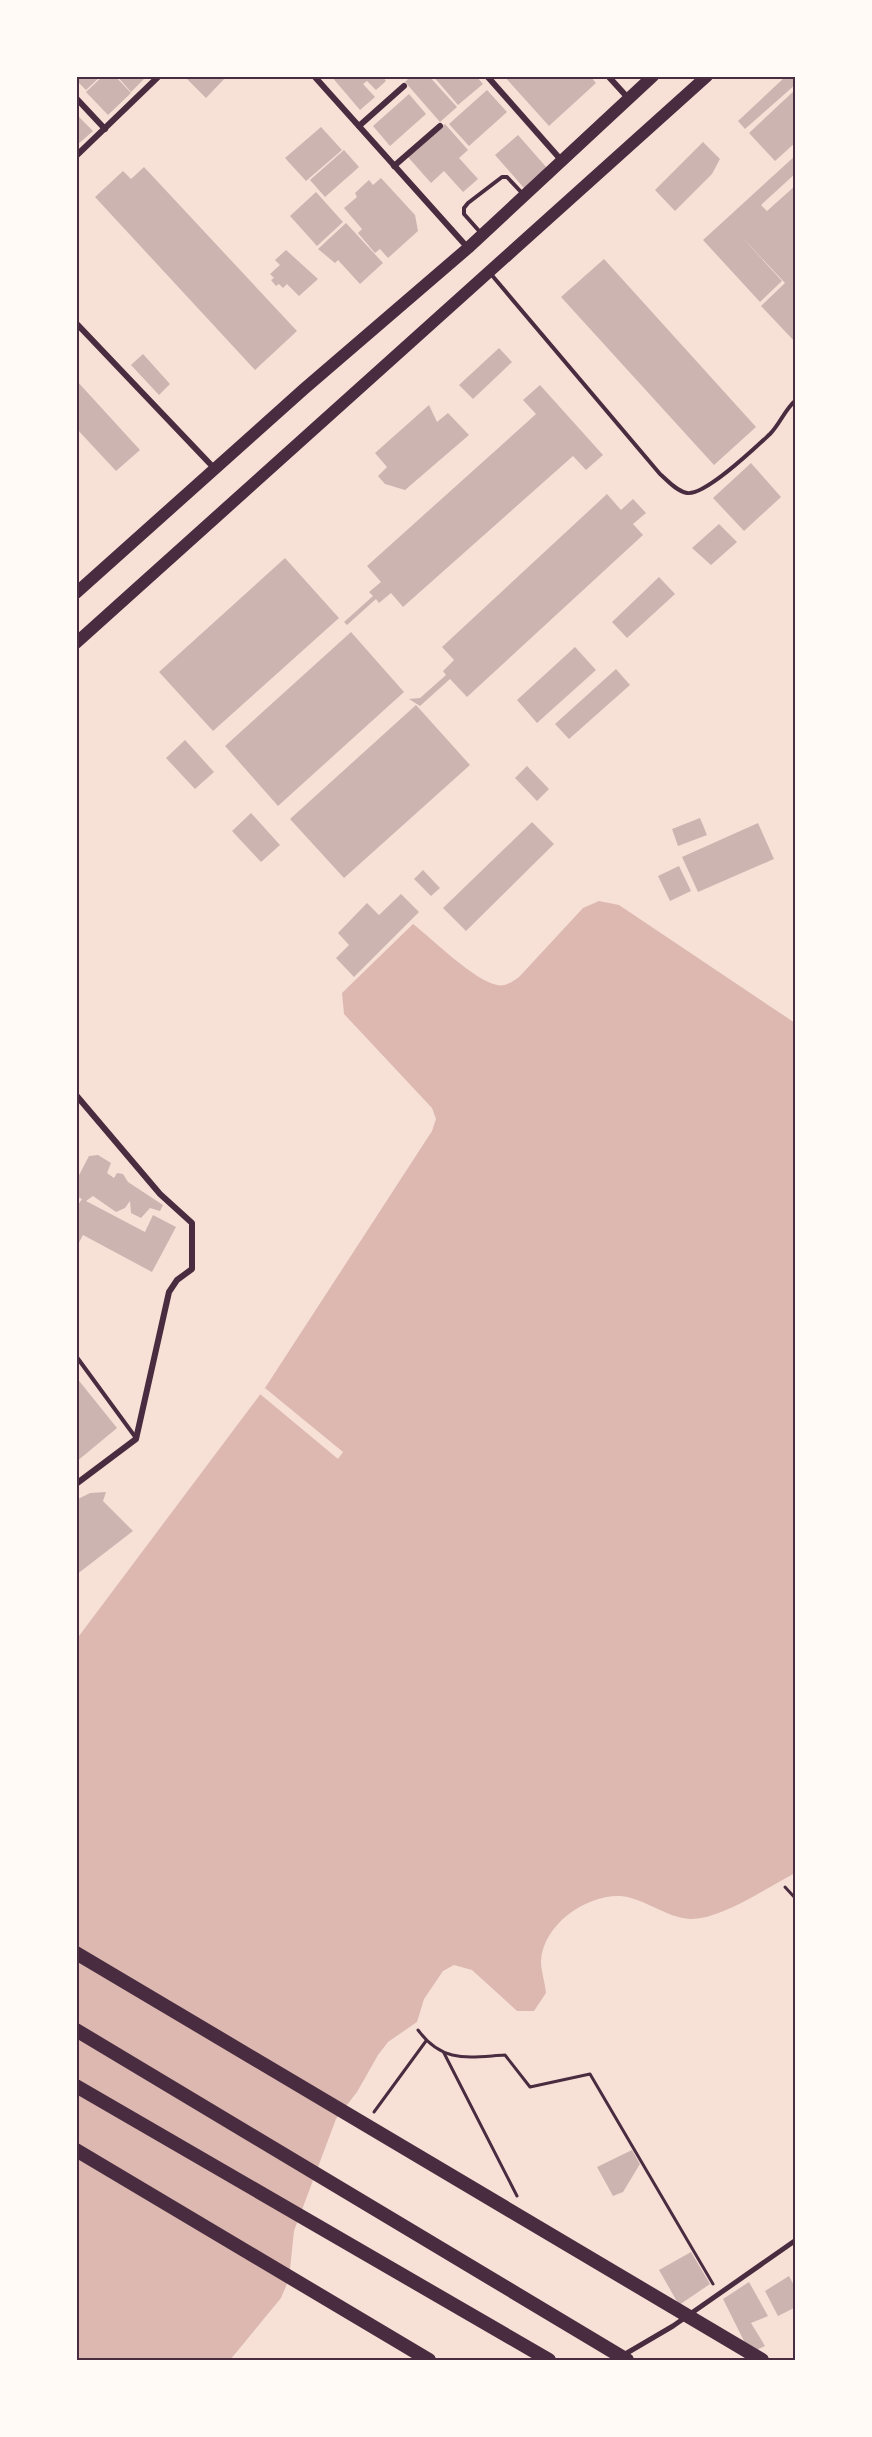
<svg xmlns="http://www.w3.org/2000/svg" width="872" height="2437" font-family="'Asap Condensed',sans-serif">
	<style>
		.water { fill: #dcb8b0 }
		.pier { fill: #f7e1d7 }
		.building { fill: #ccb4b1 }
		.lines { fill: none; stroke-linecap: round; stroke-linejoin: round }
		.path { stroke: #4a2c40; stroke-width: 3 }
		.service { stroke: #4a2c40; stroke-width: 4 }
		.pedestrian { stroke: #4a2c40; stroke-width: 5 }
		.minor { stroke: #4a2c40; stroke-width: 6 }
		.primary { stroke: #4a2c40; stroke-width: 12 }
		.motorway { stroke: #4a2c40; stroke-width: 14 }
		.neatline { fill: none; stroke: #4a2c40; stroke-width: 2 }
	</style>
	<rect width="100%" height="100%" fill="#f7e1d7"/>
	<path class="water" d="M599 901 619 905 795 1023V1873C768 1887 721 1920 690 1919 667 1918 642 1897 620 1896 585 1895 543 1925 541 1961 541 1971 545 1982 546 1993L534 2011H517L472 1970 454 1965 443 1971 424 1999 417 2022 388 2042 378 2055 357 2092 336 2119 294 2231 289 2279 281 2298 230 2360H77L76 1640 265 1388 432 1131 436 1119 432 1108 344 1014 342 993 413 924C432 939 475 981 497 985 505 987 512 982 519 977L583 908Z"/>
	<polygon class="pier" points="265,1388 343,1452 338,1459 260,1394"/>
	<g class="building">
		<polygon points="76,76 101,76 86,90 76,80"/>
		<polygon points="103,76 115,76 131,93 108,115 86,92"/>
		<polygon points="117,76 147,76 131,92"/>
		<polygon points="184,76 227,76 206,98"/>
		<polygon points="331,76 382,76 386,81 376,90 367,81 363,84 375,97 360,110"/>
		<polygon points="411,76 429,76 457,107 440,122 405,82"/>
		<polygon points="433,76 476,76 483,84 458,105"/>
		<polygon points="504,76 590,76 596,83 549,126"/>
		<polygon points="786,76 796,76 796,84 745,129 738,121"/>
		<polygon points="796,89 796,142 775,161 749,133"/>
		<polygon points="487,90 507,112 469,146 449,124"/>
		<polygon points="409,94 426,114 390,146 373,126"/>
		<polygon points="76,114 93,131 76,146"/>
		<polygon points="445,124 468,150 459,158 478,179 463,192 444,171 431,183 408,157"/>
		<polygon points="321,127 342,150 306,181 285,158"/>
		<polygon points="518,135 547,168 524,188 495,155"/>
		<polygon points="703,142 720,159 712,174 675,211 655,190"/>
		<polygon points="344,150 359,167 325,197 310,180"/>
		<polygon points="796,155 796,173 761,205 767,211 796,185 796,343 761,306 785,283 739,234 782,281 760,302 703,240"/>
		<polygon points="144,167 297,331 255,370 95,197 123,171 131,179"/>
		<polygon points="381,178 415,215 418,231 388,258 380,249 375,253 358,233 362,229 344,208 357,197 355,193 369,180 373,185"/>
		<polygon points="316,192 343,222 317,246 290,216"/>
		<polygon points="346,223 383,263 360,284 338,260 335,263 318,249"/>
		<polygon points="286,250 318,279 299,296 287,284 283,288 279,284 276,286 271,280 274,278 270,274 280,265 275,260"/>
		<polygon points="604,259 756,427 714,465 561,297"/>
		<polygon points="499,348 512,362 473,399 459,385"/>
		<polygon points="143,354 170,384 159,395 131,365"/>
		<polygon points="76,380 140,450 116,471 76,428"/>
		<polygon points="540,385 603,455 586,470 573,456 403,607 391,593 379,603 376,599 347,625 344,622 373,596 369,592 381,582 367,566 536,414 523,400"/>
		<polygon points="429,405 437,422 448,413 469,435 405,490 385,484 378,476 387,467 375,453"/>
		<polygon points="751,463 781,497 744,531 713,498"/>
		<polygon points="607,494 621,510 633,499 646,513 633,524 643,535 467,697 450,679 420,706 409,699 420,698 446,675 443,671 454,660 442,647"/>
		<polygon points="719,524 737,542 711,565 692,548"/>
		<polygon points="285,558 339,618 213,731 159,672"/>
		<polygon points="659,577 675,594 627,638 612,622"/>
		<polygon points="351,632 404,692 278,806 225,746"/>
		<polygon points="575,647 596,670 537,723 517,700"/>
		<polygon points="616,669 630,685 569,739 555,724"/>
		<polygon points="416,705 470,765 344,878 290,819"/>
		<polygon points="185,740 214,772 195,789 166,758"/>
		<polygon points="527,766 549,789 537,801 515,778"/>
		<polygon points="251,813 280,845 261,862 232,831"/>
		<polygon points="700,818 707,835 678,846 672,829"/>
		<polygon points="532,822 554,844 466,931 443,908"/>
		<polygon points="758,823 774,859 698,892 682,857"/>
		<polygon points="679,866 691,891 670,901 658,876"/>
		<polygon points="423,870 440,888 431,896 414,879"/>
		<polygon points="401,894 419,912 354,977 336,958 349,945 338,933 367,903 379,915"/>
		<polygon points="98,1155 111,1163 107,1173 114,1178 117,1173 123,1174 128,1182 163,1205 160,1211 150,1208 141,1218 131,1213 130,1201 125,1208 116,1212 93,1196 86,1201 145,1232 153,1215 176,1227 152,1272 83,1235 76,1248 76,1204 78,1205 82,1199 76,1196 76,1181 89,1156"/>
		<polygon points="76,1377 117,1428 76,1462"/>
		<polygon points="106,1492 103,1501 133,1531 76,1575 76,1500 90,1493"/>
		<polygon points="632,2150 640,2164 623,2192 613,2196 597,2167"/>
		<polygon points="691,2252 710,2284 679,2305 659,2270"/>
		<polygon points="789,2276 796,2289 796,2307 778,2316 765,2291"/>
		<polygon points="749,2282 768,2316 751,2323 765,2346 750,2353 723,2299"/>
	</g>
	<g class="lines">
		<g class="path">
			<polyline points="785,1887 796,1899"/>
			<path d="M418 2030C443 2064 469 2057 505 2055L530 2087 590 2074 713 2284"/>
			<polyline points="444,2053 517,2196"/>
			<polyline points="374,2112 426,2041"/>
		</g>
		<g class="service">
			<polyline points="480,232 464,214 464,208 468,203 502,177 507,177 522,193"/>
			<path d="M490 273 660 474C667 480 676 491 687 493 705 496 756 447 770 434 780 424 785 409 796 400"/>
			<polyline points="76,1356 136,1438"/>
		</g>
		<polyline class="pedestrian" points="615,2360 673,2326 796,2240"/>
		<g class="minor">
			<polyline points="314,76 468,248"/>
			<polyline points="487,76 562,161"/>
			<polyline points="608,76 629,99"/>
			<polyline points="76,98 105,129"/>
			<polyline points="359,126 404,86"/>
			<polyline points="76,156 159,76"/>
			<polyline points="394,166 440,126"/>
			<polyline points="76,323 214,468"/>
			<polyline points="76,1095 160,1194 192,1223 192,1269 177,1280 169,1292 136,1439 76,1484"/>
		</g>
		<g class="primary">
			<polyline points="76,593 304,389 468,248 653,76"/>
			<polyline points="76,643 707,76"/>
		</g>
		<g class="motorway">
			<polyline points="76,1953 762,2360"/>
			<polyline points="76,2030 627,2360"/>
			<polyline points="76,2086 549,2360"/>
			<polyline points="76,2150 429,2360"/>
		</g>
	</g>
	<rect width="872" height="2437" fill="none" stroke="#fffaf5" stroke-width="156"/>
	<rect x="78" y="78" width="716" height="2281" class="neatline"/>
</svg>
